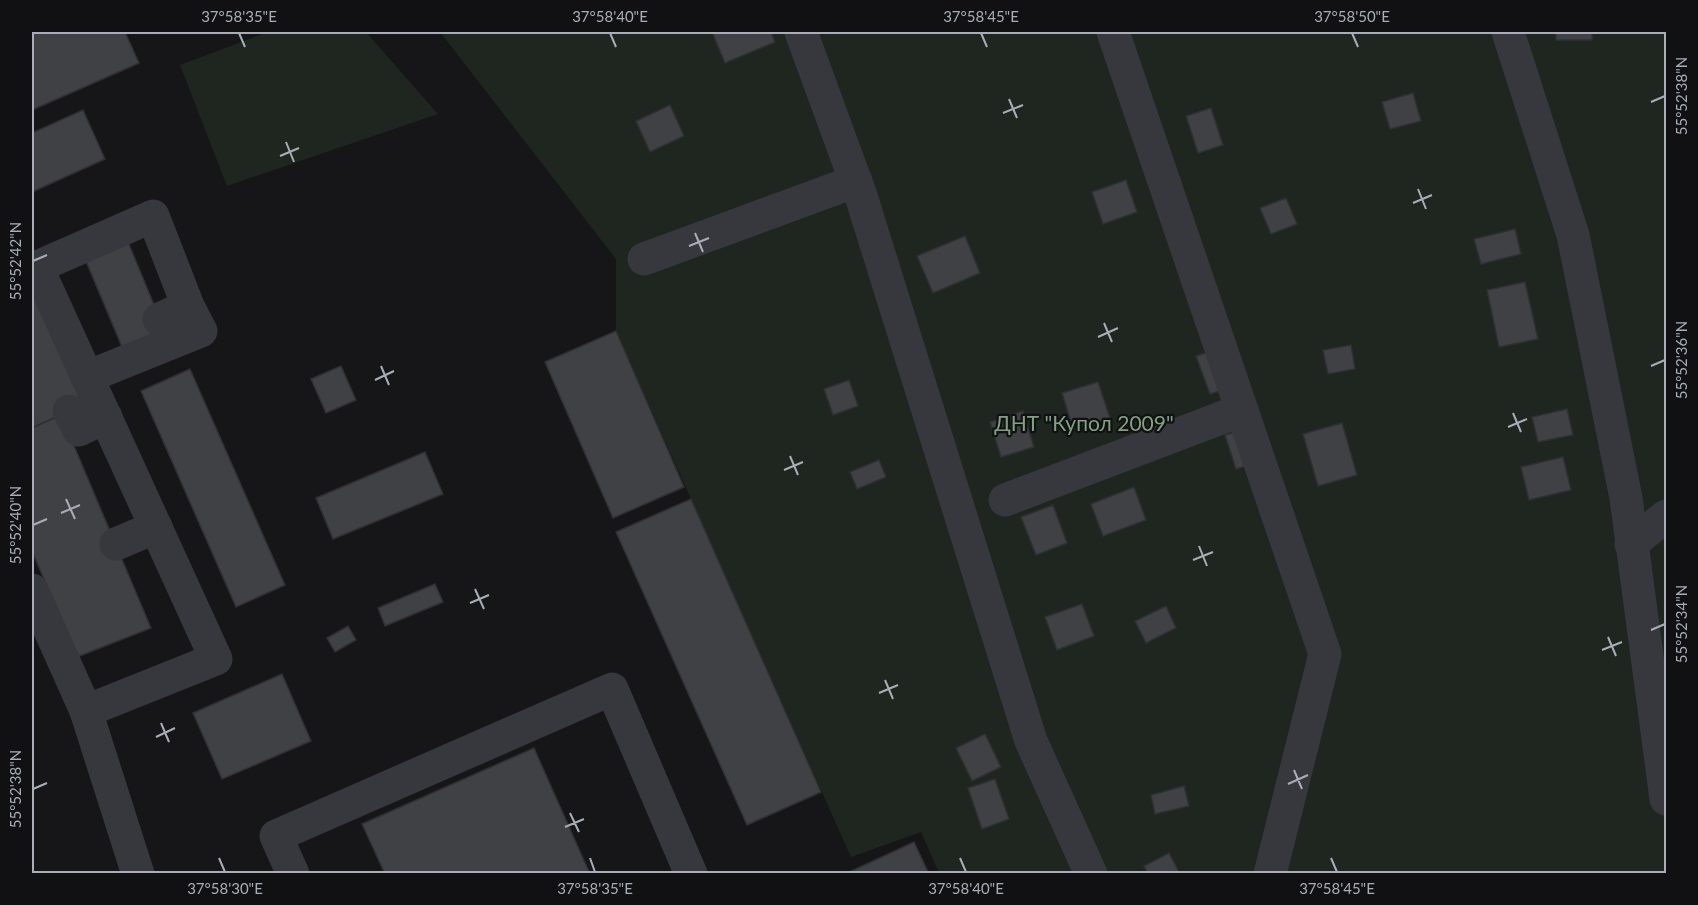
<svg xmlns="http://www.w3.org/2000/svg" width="1698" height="905" font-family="Lato,sans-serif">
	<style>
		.green { fill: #1e261f }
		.building { fill: #404145; stroke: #303034; stroke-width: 1.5 }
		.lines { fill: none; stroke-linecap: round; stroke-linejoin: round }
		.minor { stroke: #37383d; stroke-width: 33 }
		.ticks { fill: none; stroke: #a8adb8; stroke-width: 2 }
		.labels { text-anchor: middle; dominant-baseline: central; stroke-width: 4.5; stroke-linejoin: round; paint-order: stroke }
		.park-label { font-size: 21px; fill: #7fa381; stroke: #111113 }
		.neatline { fill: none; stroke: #a8adb8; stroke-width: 2 }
		.ticks-label { font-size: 15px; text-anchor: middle; fill: #a8adb8 }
	</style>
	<rect width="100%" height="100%" fill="#161618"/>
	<g class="green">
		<polygon points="268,32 366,32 438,114 227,186 180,65"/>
		<polygon points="440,32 1666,32 1666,873 939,873 921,832 851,857 616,331 616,259"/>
	</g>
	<g class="building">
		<polygon points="32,32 125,32 139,63 32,110"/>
		<polygon points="712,32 771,32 775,42 725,63"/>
		<rect x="1556" y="32" width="36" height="8"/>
		<polygon points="1413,93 1421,121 1390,129 1382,102"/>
		<polygon points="670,105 684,136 650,152 636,121"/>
		<polygon points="1211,108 1223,145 1198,153 1186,116"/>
		<polygon points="83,110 105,159 32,192 32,133"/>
		<polygon points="1126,180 1137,212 1103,224 1092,192"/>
		<polygon points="1286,198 1297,224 1271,234 1260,208"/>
		<polygon points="1515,229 1521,254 1481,264 1474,239"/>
		<polygon points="965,236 980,273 933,293 917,256"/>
		<polygon points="126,237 164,329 122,347 83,254"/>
		<polygon points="1525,282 1538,339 1499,347 1487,290"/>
		<polygon points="35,297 83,405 32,428 32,299"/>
		<polygon points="616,331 684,487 613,518 545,362"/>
		<polygon points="1351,345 1355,369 1328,374 1323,350"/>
		<polygon points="1209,352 1223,390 1210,394 1196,356"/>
		<polygon points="341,366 356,400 326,413 311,379"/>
		<polygon points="190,369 285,585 236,607 141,391"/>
		<polygon points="849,380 858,406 833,415 824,389"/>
		<polygon points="1098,382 1110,418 1073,429 1062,393"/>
		<polygon points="1567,409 1573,435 1538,442 1532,417"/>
		<polygon points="1023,411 1034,447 1001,457 990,422"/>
		<polygon points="61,415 151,628 77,657 32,551 32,428"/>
		<polygon points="1342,423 1357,475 1318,486 1303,434"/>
		<polygon points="1238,431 1249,465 1236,469 1225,435"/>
		<polygon points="425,452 443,494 333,539 316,498"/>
		<polygon points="1563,457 1571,490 1529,500 1521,467"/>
		<polygon points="879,460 886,477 857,489 850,472"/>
		<polygon points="1134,487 1146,520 1103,536 1091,504"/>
		<polygon points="691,499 821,792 747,825 616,532"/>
		<polygon points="1053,505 1067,543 1036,555 1021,517"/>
		<polygon points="435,584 443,602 385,626 378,608"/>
		<polygon points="1082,604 1094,636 1057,650 1045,617"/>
		<polygon points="1166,606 1176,628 1146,643 1135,621"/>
		<polygon points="348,626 356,640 335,652 327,638"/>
		<polygon points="282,674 311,741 222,779 193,713"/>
		<polygon points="985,734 1001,767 972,781 956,748"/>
		<polygon points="534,748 590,874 385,874 362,824"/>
		<polygon points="995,779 1009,819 982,829 968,788"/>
		<polygon points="1184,786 1189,806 1155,814 1151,795"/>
		<polygon points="914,842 929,874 845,874"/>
		<polygon points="1169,853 1180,874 1148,874 1144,866"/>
	</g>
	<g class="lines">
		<g class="minor">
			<polyline points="801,32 861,196 1031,741 1091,874"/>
			<polyline points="1113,32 1325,654 1270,874"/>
			<polyline points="1508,32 1573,235 1626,498 1666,799"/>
			<polyline points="644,259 856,181"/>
			<polyline points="37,267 153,216 188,306 201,331 87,377"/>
			<polyline points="32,269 37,267 216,659 86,711"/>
			<polyline points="159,319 188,306"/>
			<polyline points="69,411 79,430 106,417"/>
			<polyline points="1005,500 1242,410"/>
			<polyline points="116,544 156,527"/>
			<polyline points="1631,544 1666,516"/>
			<polyline points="32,590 86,711 138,874"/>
			<polyline points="293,874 276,836 612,689 691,874"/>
		</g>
	</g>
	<path class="ticks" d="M239 33 245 47M610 33 616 47M981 33 987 47M1352 33 1358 47M1009 99 1017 118M1651 102 1665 96M1003 113 1023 105M286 142 294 162M280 156 299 148M1418 189 1426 209M1413 203 1432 195M695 233 703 252M689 246 709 238M33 261 47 255M1104 323 1112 342M1098 337 1118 328M381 366 389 385M1651 366 1665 360M375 380 394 371M1513 413 1521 432M1508 427 1527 419M790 456 798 475M784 470 803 462M66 499 75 519M61 513 80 505M33 525 47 519M1199 546 1207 566M1193 560 1213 552M475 589 484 609M470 603 489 595M1651 630 1665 624M1608 637 1616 656M1602 650 1622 642M885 680 893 699M879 693 898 685M161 723 169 742M156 737 175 728M1294 770 1302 789M1288 784 1308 775M33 789 47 783M570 813 579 832M565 827 584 819M219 858 225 872M590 858 595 872M960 858 966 872M1331 858 1337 872"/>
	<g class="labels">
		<g class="park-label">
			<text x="1084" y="422">ДНТ "Купол 2009"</text>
		</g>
	</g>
	<rect width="1698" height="905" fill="none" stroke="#111113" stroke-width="66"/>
	<rect x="33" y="33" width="1632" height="839" class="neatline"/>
	<g class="ticks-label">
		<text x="239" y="22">37°58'35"E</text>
		<text x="610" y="22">37°58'40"E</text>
		<text x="981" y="22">37°58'45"E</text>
		<text x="1352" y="22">37°58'50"E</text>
		<text transform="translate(1682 96) rotate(-90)" y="5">55°52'38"N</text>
		<text transform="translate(16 261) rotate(-90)" y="5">55°52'42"N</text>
		<text transform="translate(1682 360) rotate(-90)" y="5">55°52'36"N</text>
		<text transform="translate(16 525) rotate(-90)" y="5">55°52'40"N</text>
		<text transform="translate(1682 624) rotate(-90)" y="5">55°52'34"N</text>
		<text transform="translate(16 789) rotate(-90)" y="5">55°52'38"N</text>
		<text x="225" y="894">37°58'30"E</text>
		<text x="595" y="894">37°58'35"E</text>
		<text x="966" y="894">37°58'40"E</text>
		<text x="1337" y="894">37°58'45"E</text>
	</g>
</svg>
